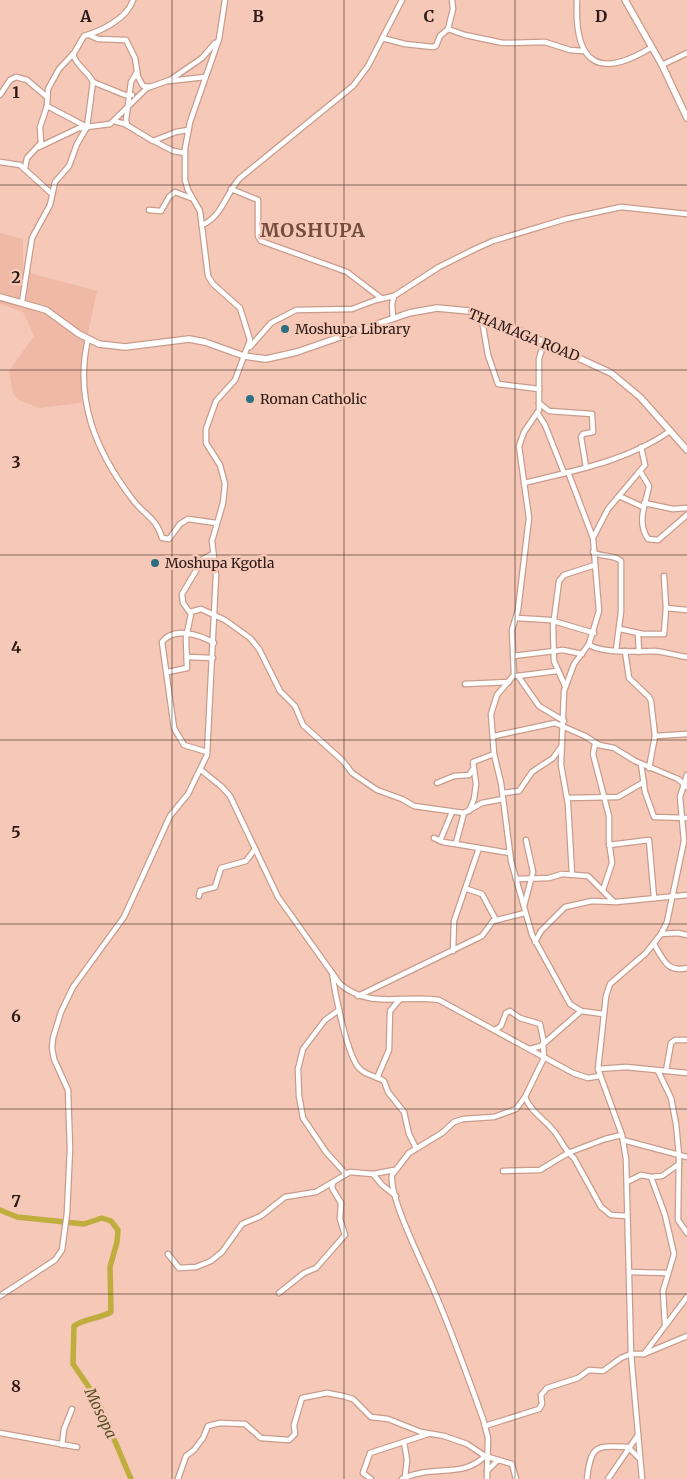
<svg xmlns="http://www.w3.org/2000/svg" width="687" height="1479" font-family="Merriweather,serif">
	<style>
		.built { fill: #efb9a6 }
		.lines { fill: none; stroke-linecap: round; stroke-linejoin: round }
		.river { stroke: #bfad3d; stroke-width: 5.5 }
		.minor-casing { stroke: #c89c8c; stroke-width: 7 }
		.major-casing { stroke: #c89c8c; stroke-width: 8 }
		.minor { stroke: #fff; stroke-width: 4.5 }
		.major { stroke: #fff; stroke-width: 5.5 }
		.grid { fill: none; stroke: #2a1914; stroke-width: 1; stroke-opacity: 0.55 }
		.poi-dot { fill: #2d6f82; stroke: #f6c8b7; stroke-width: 2 }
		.labels { text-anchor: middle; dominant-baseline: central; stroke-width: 5; stroke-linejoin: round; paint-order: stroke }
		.poi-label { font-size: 14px; fill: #2a1914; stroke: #f6c8b7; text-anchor: start }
		.street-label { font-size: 14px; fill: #2a1914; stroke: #f6c8b7 }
		.water-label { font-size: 15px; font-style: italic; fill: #564f22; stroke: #f6c8b7 }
		.district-label { font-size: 19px; font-weight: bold; letter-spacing: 1px; fill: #744c3f; stroke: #f6c8b7 }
		.grid-label { font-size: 16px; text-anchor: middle; font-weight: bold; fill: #2a1914; stroke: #f6c8b7; stroke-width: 5; stroke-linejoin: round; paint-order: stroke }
	</style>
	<rect width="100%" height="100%" fill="#f6c8b7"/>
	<polygon class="built" points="0,233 23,239 23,271 97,291 82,361 81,403 39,408 19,400 13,394 9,371 34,336 23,312 0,304"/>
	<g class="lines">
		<path class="river" d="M0 1210 17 1217 84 1224 102 1218 111 1221 118 1230 117 1242 110 1267 111 1312C99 1319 85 1318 74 1326L73 1364 97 1399 131 1479"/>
		<defs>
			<g id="minor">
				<polyline points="452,0 453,9 448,29 465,35 503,43 545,42 570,50 583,51"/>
				<path d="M577 0C574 62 597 81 652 47"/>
				<polyline points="89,35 98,39 126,40 135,58 138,77 143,86 150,87"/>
				<polyline points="382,38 405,44 433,47 436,46 440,36 448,29"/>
				<polyline points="662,65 687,53"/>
				<polyline points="169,81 205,77"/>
				<polyline points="93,82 125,95 132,95"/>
				<polyline points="0,95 10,80 16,77 27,80 47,97"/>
				<polyline points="47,106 87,127 110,124 147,88 170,80 202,58 215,43"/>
				<polyline points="114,121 125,124 153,141 176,132 188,130"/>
				<polyline points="127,125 126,120 131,82 137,72"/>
				<polyline points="154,141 173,151 185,153"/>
				<polyline points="39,147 79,128 84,128"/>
				<polyline points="0,162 20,165 52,194"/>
				<path d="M25 168 27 158 41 143 40 127 47 106 48 89 59 69 74 53 84 36C101 31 127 19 133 0"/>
				<polyline points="231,189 258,200 258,236 261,241 347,272 381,298"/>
				<polyline points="149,210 161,211 169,197 175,192 191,198"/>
				<path d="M202 225C222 217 226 193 240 178L353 86 368 66 402 0"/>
				<path d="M22 302 32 238 50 205 55 182 69 166 77 144 87 127 93 82C88 71 76 66 73 54"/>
				<polyline points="481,315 488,355 498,384 539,389"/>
				<polyline points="393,318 392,304 394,296 439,267 475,249 493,241 566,219 621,207 687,214"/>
				<path d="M88 339C74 399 96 452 133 500 144 515 156 517 162 538L169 539 180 524 188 519 216 523"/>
				<polyline points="544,342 539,359 539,410 524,432 519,446 529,518 518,610 512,630 514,675 497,695 491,714 494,754 501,783 511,861 532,935 570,1004 581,1011 603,1014"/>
				<polyline points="250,347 271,323 296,310 352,309 376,300 394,296"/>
				<polyline points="539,403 549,411 592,414 593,432 583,434 581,437 586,467"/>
				<polyline points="538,414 545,425 564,473"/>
				<path d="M640 471 649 486C646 504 636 521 648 539L658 540 687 515"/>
				<polyline points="568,472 593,538 599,611 589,644 574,664 564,691 561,765 568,804 572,874"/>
				<path d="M524 483C573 471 628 461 670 431"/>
				<polyline points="619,496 643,507"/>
				<polyline points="644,503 673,509 687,508"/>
				<polyline points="594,536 608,509 645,465 641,447"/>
				<path d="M593 552C602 558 614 554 621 561V612L616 650"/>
				<polyline points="666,608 687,610"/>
				<polyline points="190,612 201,609 225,620 250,638 259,649 280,691 295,706 303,725 343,761 352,773 377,790 402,799 414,806 464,813 482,803 503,799"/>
				<polyline points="517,618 550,620 594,633"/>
				<polyline points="620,629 643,634 664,634 666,608 664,576"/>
				<polyline points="638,634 639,652"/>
				<path d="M589 644C599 654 641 651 655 651 666 652 677 656 687 657"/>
				<polyline points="625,651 629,678 649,697 651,701 655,736 649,768"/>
				<polyline points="513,656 563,650 582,654"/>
				<polyline points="187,657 213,658"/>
				<polyline points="168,672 187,668 186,638 191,614 183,603 182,594 203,559 213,554"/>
				<polyline points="517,676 557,671"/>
				<polyline points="518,676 539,706 564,721"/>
				<polyline points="465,684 509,682"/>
				<polyline points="565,686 554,661 553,627 559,581 564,575 595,565"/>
				<polyline points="494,736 555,723 585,736 599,745 614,748 635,761 678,779 687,787"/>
				<polyline points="655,736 687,734"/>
				<polyline points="595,744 593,754 609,816 609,841 612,863 603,890"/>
				<path d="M207 752 184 745 174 728 162 642C174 626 200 635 214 643"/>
				<polyline points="641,764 645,792 654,817 687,818"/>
				<path d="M201 770 222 787 230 796 278 897 340 984C371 1010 403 994 439 1000L573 1073 588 1078 600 1076"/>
				<polyline points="437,783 454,776 469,775 473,769"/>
				<polyline points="503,793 519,791 532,772 553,758 561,747"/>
				<polyline points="567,798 618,797 644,782"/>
				<polyline points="469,811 474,799 476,784 473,762 494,754"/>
				<polyline points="434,838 443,842 510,853"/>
				<polyline points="440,841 452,812"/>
				<polyline points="456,843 464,813"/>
				<polyline points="609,845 649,840 654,898"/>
				<polyline points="516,879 549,878 562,874 588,876 613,901"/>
				<polyline points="467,889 482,894 496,920"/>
				<polyline points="199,896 200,891 215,887 221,868 246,861 255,849"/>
				<polyline points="524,906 533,872 526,840"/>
				<polyline points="661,934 678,933 687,935"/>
				<polyline points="535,942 541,931 565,907 592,901 616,902 687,895"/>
				<path d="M654 944C663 959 667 973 687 968"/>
				<polyline points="453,951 454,921 479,848"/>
				<path d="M332 973C335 993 347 1057 360 1069 367 1076 377 1076 384 1081L388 1092 404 1112 409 1134 416 1148"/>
				<polyline points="358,996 482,936 493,921 525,913"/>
				<polyline points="339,1010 325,1020 303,1049 298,1069 299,1096 303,1118 326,1152 346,1174"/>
				<polyline points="495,1030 501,1026 506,1013 510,1011 520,1018 540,1024 544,1043"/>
				<polyline points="530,1049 541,1046 581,1011"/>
				<polyline points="598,1069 626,1067 687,1073"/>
				<polyline points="658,1071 671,1098 676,1124 679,1155 678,1220 687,1233"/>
				<polyline points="666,1071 671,1043 675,1040 687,1040"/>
				<polyline points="377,1078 389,1050 390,1011 400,999"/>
				<path d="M525 1097C531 1112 543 1118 553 1130 561 1139 564 1150 574 1158L601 1207 611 1215 627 1216"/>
				<polyline points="623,1140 687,1157"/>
				<polyline points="503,1171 540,1170 568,1153 605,1139 622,1135"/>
				<polyline points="373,1174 382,1185 396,1196"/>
				<polyline points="651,1177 665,1215 674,1254 663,1291 665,1325"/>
				<polyline points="627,1182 641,1175 651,1177 662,1176 679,1164"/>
				<polyline points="168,1254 179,1268 196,1267 211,1261 222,1252 242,1224 261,1216 285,1197 316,1192 350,1172 373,1174 394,1170"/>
				<polyline points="629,1272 667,1273"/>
				<polyline points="279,1293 304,1273 316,1268 345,1235 340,1219 341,1203 332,1188 333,1183"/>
				<polyline points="0,1296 55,1260 62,1250 67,1213 70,1149 68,1090 54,1059 52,1048 53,1038 61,1012 73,987 124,917 170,816 188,794 207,755 216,575 212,541 223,503 225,484 220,465 206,443 206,429 216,401 235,380 250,340 240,308 213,284 208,276 200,211 188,190 185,180 185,149 190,122 219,39 225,0"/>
				<polyline points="644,1354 687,1297"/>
				<polyline points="485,1426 539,1409 542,1404 541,1395 547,1388 578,1378 589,1370 603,1371 621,1358 631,1354 644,1354 687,1336"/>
				<polyline points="0,1433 77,1447"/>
				<polyline points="404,1442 407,1460 405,1477"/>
				<polyline points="62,1445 64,1429 72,1409"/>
				<polyline points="487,1471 498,1460"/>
				<polyline points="178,1479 186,1456 194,1450 203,1438 208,1426 220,1423 245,1424 261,1438 289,1440 295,1434 294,1425 302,1398 327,1393 343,1396 353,1399 371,1417 388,1419 421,1432 444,1436 467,1444 485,1456"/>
				<polyline points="371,1479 363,1473 370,1453 428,1434"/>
				<path d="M402 1479C432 1464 463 1479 485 1456L512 1464 516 1479"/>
				<path d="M487 1479 488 1438 483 1419C468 1377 453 1335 435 1293 425 1268 389 1199 392 1175L409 1153 442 1133 454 1122 463 1119 494 1117 516 1109 525 1097 544 1058 543 1044"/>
				<path d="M587 1479C591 1444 596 1446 628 1447L640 1459"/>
				<polyline points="608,1479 638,1435"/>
				<polyline points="642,1479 631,1354 626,1159 622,1135 598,1069 606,996 610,984 646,953 661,934 667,922 684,841 680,797 687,775"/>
			</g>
			<g id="major">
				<polyline points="625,0 662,65 687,118"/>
				<polyline points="0,297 46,310 79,334 99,344 125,347 189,339 205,342 244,356 266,359 297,352 409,313 437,308 469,311 507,325 611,373 640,397 687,450"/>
			</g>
		</defs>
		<use href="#minor" class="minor-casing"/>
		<use href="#major" class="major-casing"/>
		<use href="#minor" class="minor"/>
		<use href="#major" class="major"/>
	</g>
	<path class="grid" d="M172 0V1479M344 0V1479M515 0V1479M0 185H687M0 370H687M0 555H687M0 740H687M0 924H687M0 1109H687M0 1294H687"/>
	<g class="poi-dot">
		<circle cx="285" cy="329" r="5"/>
		<circle cx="250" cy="399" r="5"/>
		<circle cx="155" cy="563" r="5"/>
	</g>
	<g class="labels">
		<g class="poi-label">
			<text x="295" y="329">Moshupa Library</text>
			<text x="260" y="399">Roman Catholic</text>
			<text x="165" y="563">Moshupa Kgotla</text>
		</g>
		<g class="street-label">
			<text transform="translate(524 335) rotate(22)">THAMAGA ROAD</text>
		</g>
		<g class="water-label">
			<text transform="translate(101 1413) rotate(64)">Mosopa</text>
		</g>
		<g class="district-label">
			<text x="313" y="230">MOSHUPA</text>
		</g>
	</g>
	<g class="grid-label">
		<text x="86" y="22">A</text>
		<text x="258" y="22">B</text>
		<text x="429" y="22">C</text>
		<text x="601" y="22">D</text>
		<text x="16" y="98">1</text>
		<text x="16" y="283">2</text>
		<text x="16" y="468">3</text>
		<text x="16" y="653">4</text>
		<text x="16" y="838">5</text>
		<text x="16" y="1022">6</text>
		<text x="16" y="1207">7</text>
		<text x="16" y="1392">8</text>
	</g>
</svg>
